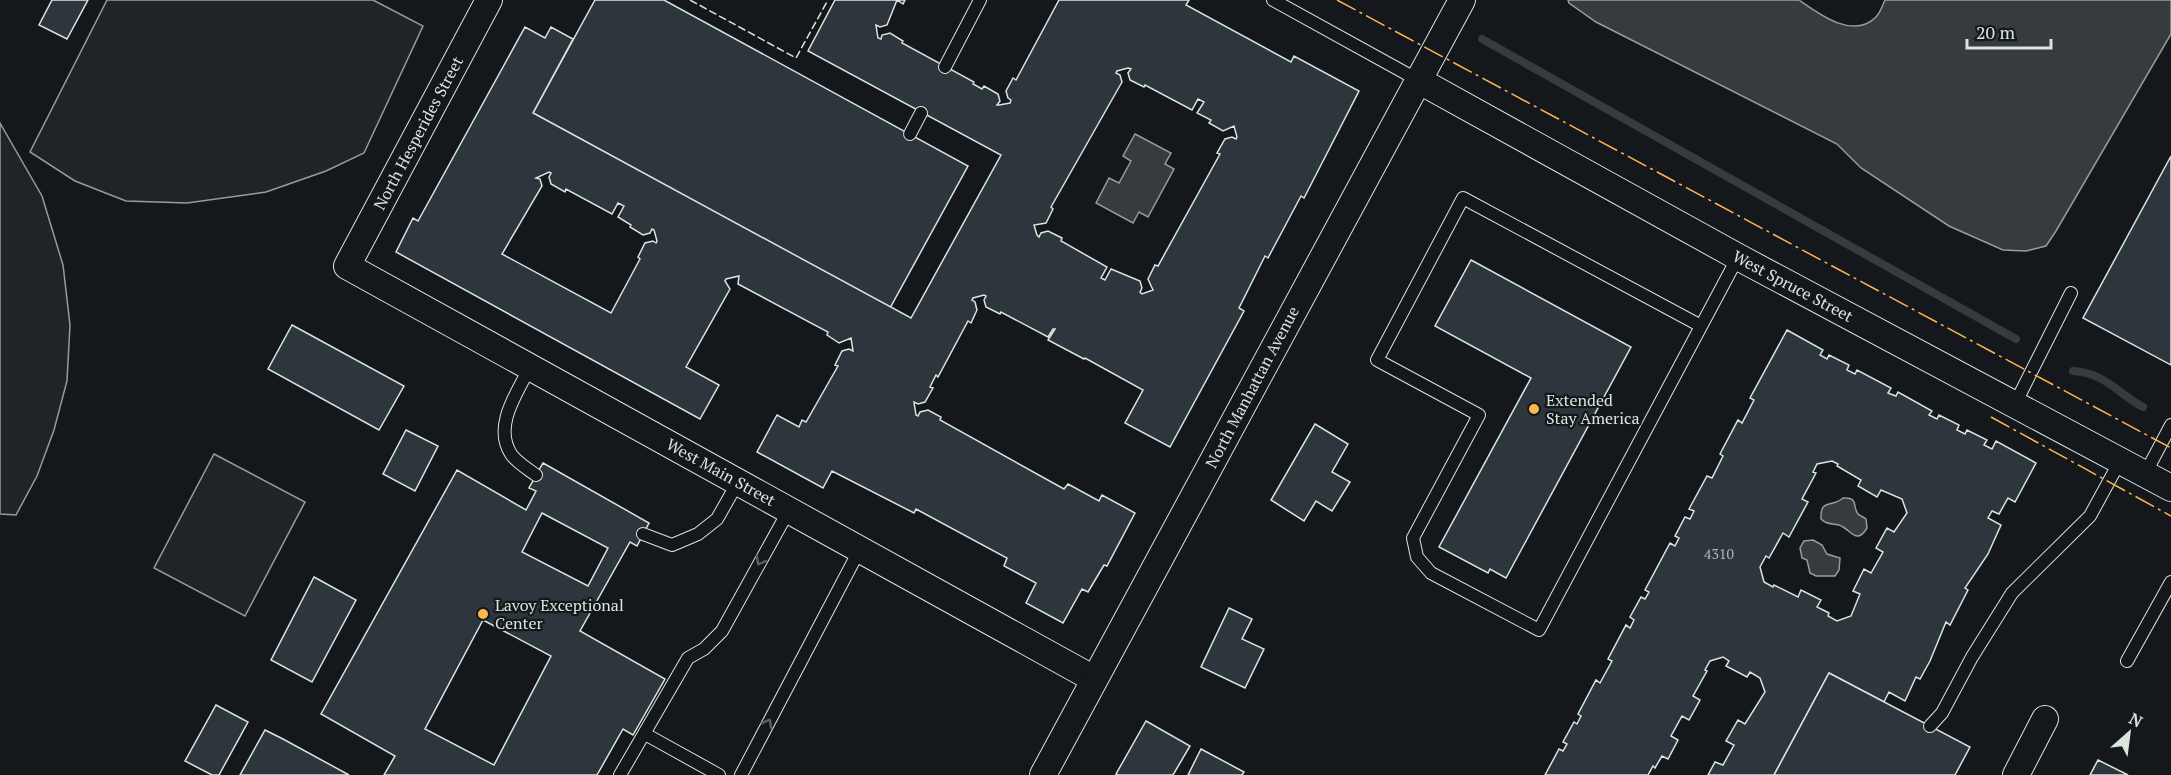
<svg xmlns="http://www.w3.org/2000/svg" width="2171" height="775" font-family="'PT Serif',serif">
	<style>
		.green { fill: #202428; stroke: #939e99; stroke-width: 1.5 }
		.water { fill: #363b3e; stroke: #939e99; stroke-width: 1.5 }
		.lines { fill: none; stroke-linecap: round; stroke-linejoin: round }
		.stream { stroke: #363b3e; stroke-width: 8 }
		.building { fill: #2c363c; stroke: #d8e6dc; stroke-width: 1.5; fill-rule: evenodd }
		.service-casing { stroke: #d8e6dc; stroke-width: 14 }
		.minor-casing { stroke: #d8e6dc; stroke-width: 28 }
		.service { stroke: #14181c; stroke-width: 12 }
		.minor { stroke: #14181c; stroke-width: 26 }
		.fence { stroke: #d8e6dc; stroke-width: 1.5; stroke-dasharray: 8 3; stroke-linecap: butt }
		.power { stroke: #ffb74d; stroke-width: 1.5; stroke-dasharray: 21 4.5 3 4.5; stroke-linecap: butt }
		.oneway { stroke: #59605f }
		.poi-dot { fill: #ffb74d; stroke: #14181c; stroke-width: 2 }
		.labels { text-anchor: middle; dominant-baseline: central; stroke-width: 4.5; stroke-linejoin: round; paint-order: stroke }
		.number-label { font-size: 14px; fill: #adbab4 }
		.street-label { font-size: 16px; fill: #d8e6dc; stroke: #14181c }
		.poi-label { font-size: 16px; fill: #d8e6dc; stroke: #14181c; text-anchor: start }
	</style>
	<rect width="100%" height="100%" fill="#14181c"/>
	<g class="green">
		<polygon points="107,0 373,0 423,26 364,153 326,171 266,192 187,203 126,201 75,181 30,152"/>
		<polygon points="0,123 42,196 63,265 70,325 67,381 54,430 37,476 16,515 0,514"/>
		<polygon points="214,454 305,502 245,616 154,568"/>
	</g>
	<g class="water">
		<path d="M1568 0H1799C1819 14 1853 40 1876 17 1880 13 1883 5 1885 0H2171V34L2056 231 2046 246 2026 251 2003 250 1949 226 1861 168 1837 144 1596 22 1569 3Z"/>
		<polygon points="1135,134 1171,153 1165,164 1174,169 1148,217 1139,212 1133,223 1096,203 1109,178 1119,183 1131,161 1123,156"/>
		<path d="M1843 498C1859 497 1852 506 1858 514 1860 516 1864 517 1866 519L1867 528C1856 546 1851 529 1839 525 1831 523 1827 525 1821 519 1820 498 1832 508 1843 498Z"/>
		<polygon points="1813,540 1822,545 1827,554 1840,558 1839,570 1835,576 1816,576 1810,573 1807,560 1802,558 1800,548 1804,541"/>
	</g>
	<g class="lines">
		<g class="stream">
			<polyline points="1482,39 2016,339"/>
			<path d="M2073 371C2105 373 2116 392 2143 407"/>
		</g>
	</g>
	<g class="building">
		<polygon points="52,0 88,0 67,39 39,25"/>
		<polygon points="595,0 664,0 968,166 890,308 533,113"/>
		<path d="M835 0H905L903 4 897 0 887 25 880 27 876 25 878 38 881 39 882 35 890 33 903 41 902 43 974 82 973 84 982 89 984 86 998 94 1000 101 997 105H999L1010 103 1011 100 1008 98 1006 91 1013 78 1016 80 1059 0H1189L1186 5 1291 62 1294 56 1359 91 1304 198 1301 196 1268 258 1265 256 1239 308 1244 311 1170 447 1125 423 1143 390 1085 358 1084 359 1048 340 1055 329H1053L1048 337 1001 312 1000 314 986 307 984 300 986 296 984 295 973 298 972 300 975 302 977 310 971 323 968 321 938 377 936 375 930 387 933 388 925 402 918 404 914 402 916 415 918 416 920 412 928 410 941 417 940 420 1064 489 1068 484 1099 501 1102 495 1135 513 1107 566 1104 565 1088 592 1082 589 1063 623 1026 603 1036 583 1004 566 1007 558 916 509 914 513 832 471 823 488 757 452 777 415 799 427 802 420 806 422 838 366 835 365 842 351 849 349 853 351 851 338 839 343 827 335 828 332 738 284 739 276 726 279 725 281 730 289 686 367 719 385 700 419 396 252 413 218 418 221 525 27 545 38 551 27 573 39 533 113 911 318 1001 155 808 51ZM1128 68 1131 69 1128 73 1130 80 1144 87 1145 85 1192 110 1198 99 1204 102 1197 113 1211 120 1209 123 1223 131 1234 126 1237 137 1236 139 1232 137 1225 139 1217 153 1220 154 1158 266 1155 265 1148 279 1153 290 1142 294 1140 292 1142 288 1140 281 1111 269 1105 280 1101 278 1107 267 1061 241 1062 238 1048 231 1041 233 1039 237 1037 235 1034 225 1046 223 1053 209 1051 207 1122 82 1120 75 1116 73 1117 71ZM549 172 551 173 549 177 551 184 565 192 566 189 612 214 618 203 624 206 618 217 631 225 630 227 643 235 650 233 652 229 654 230 657 241 656 243 653 241 645 243 638 257 640 259 611 313 502 254 542 186 540 179 536 178Z"/>
		<polygon points="2171,156 2171,365 2083,318"/>
		<polygon points="1471,260 1631,347 1506,578 1490,569 1488,573 1439,547 1531,378 1435,326"/>
		<polygon points="292,325 404,386 379,430 268,369"/>
		<path d="M1787 330 1823 350 1820 355 1827 359 1829 355 1849 365 1847 370 1855 374 1857 370 1891 388 1888 393 1896 396 1898 392 1932 411 1929 415 1937 419 1939 415 1959 425 1957 430 1965 434 1967 430 1987 440 1984 445 1992 449 1996 441 2036 463 2015 502 2008 498 1999 514 1992 511 1988 518 2001 525 1988 554 1965 588 1968 590 1950 625 1946 622 1930 661 1920 679 1916 677 1905 701 1889 692 1884 702 1829 673 1774 775H1708L1715 762 1723 765 1734 745 1726 741 1738 720 1745 724 1765 692 1760 678 1750 672 1747 677 1726 666 1729 661 1723 657 1710 661 1705 670 1707 671 1693 696 1700 700 1689 720 1682 716 1671 736 1678 740 1668 759 1662 756 1655 768 1653 766 1648 775H1545L1559 749 1563 751 1567 744 1563 742 1574 722 1577 724 1581 716 1578 714 1596 680 1600 683 1612 661 1608 659 1626 625 1630 628 1634 620 1630 617 1641 597 1645 599 1649 592 1645 590 1670 543 1675 546 1679 538 1675 536 1685 517 1690 519 1694 511 1689 509 1707 476 1712 478 1723 456 1720 454 1738 420 1742 423 1754 400 1750 398ZM1832 461 1838 464 1837 466 1861 480 1858 486 1877 497 1881 490 1902 499 1907 513 1894 532 1887 528 1876 548 1883 552 1871 573 1864 569 1853 591 1860 594 1851 616 1837 621 1828 616 1829 613 1817 607 1821 600 1801 590 1798 597 1774 585 1773 587 1764 582 1760 567 1766 556 1769 558 1783 533 1789 537 1808 502 1802 499 1816 473 1813 472 1817 464Z"/>
		<polygon points="1315,424 1348,444 1332,472 1350,482 1332,511 1316,501 1304,521 1271,500"/>
		<polygon points="406,430 438,446 415,491 383,474"/>
		<path d="M543 463 649 523 637 546 630 542 580 631 665 679 633 735 623 729 597 775H384L395 756 321 714 457 470 526 510 536 491 529 488ZM542 513 608 548 588 586 522 552ZM483 620 551 656 494 765 425 729Z"/>
		<polygon points="314,577 356,600 312,682 271,660"/>
		<polygon points="1229,608 1252,619 1242,639 1264,649 1245,688 1201,667"/>
		<polygon points="1829,673 1970,747 1955,775 1774,775"/>
		<polygon points="216,705 248,722 219,775 212,775 185,761"/>
		<polygon points="1146,721 1190,746 1173,775 1118,775 1116,774"/>
		<polygon points="265,730 283,739 349,775 240,775"/>
		<polygon points="1201,749 1244,772 1242,775 1188,775"/>
		<polygon points="2098,760 2128,775 2090,775"/>
	</g>
	<g class="lines">
		<defs>
			<g id="service">
				<polyline points="1273,0 1418,80"/>
				<polyline points="945,67 980,0"/>
				<polyline points="910,134 921,113"/>
				<polyline points="1701,326 1463,198 1377,360 1479,415 1413,538 1417,557 1431,573 1539,630 1738,257"/>
				<path d="M530 367C517 393 493 426 511 454 516 462 528 469 536 475"/>
				<polyline points="2015,404 2071,293"/>
				<polyline points="2145,474 2171,425"/>
				<polyline points="643,534 672,545 698,534 717,519 738,482"/>
				<polyline points="2127,661 2171,582"/>
				<polyline points="1930,726 1942,713 1972,657 2012,593 2090,516 2120,461"/>
				<polyline points="645,734 719,775"/>
				<polyline points="620,775 688,658 704,649 722,631 789,510"/>
				<polyline points="741,775 860,549"/>
			</g>
			<g id="minor">
				<polyline points="489,0 347,266 1094,679"/>
				<polyline points="1418,80 1738,257 2171,488"/>
				<polyline points="1043,775 1462,0"/>
				<polyline points="2016,775 2045,719"/>
			</g>
		</defs>
		<use href="#service" class="service-casing"/>
		<use href="#minor" class="minor-casing"/>
		<use href="#service" class="service"/>
		<use href="#minor" class="minor"/>
		<polyline class="fence" points="690,0 796,58 828,0"/>
		<g class="power">
			<polyline points="1337,0 2171,448"/>
			<polyline points="1991,417 2171,516"/>
		</g>
	</g>
	<defs><path id="oneway-chevron" d="M-2-3.5L2.5 0L-2 3.5" fill="none" stroke-width="1.6" stroke-linecap="round" stroke-linejoin="round" transform="scale(1.5)"/></defs>
	<g class="oneway">
		<use href="#oneway-chevron" transform="translate(760 561) rotate(119)"/>
		<use href="#oneway-chevron" transform="translate(768 723) rotate(-62)"/>
	</g>
	<g class="poi-dot">
		<circle cx="1534" cy="409" r="6"/>
		<circle cx="483" cy="614" r="6"/>
	</g>
	<g class="labels">
		<g class="number-label">
			<text x="1719" y="553">4310</text>
		</g>
		<g class="street-label">
			<text transform="translate(418 133) rotate(-62)">North Hesperides Street</text>
			<text transform="translate(1793 286) rotate(28)">West Spruce Street</text>
			<text transform="translate(1252 387) rotate(-62)">North Manhattan Avenue</text>
			<text transform="translate(721 472) rotate(29)">West Main Street</text>
		</g>
		<g class="poi-label">
			<text x="1546" y="400">Extended<tspan x="1546" dy="18">Stay America</tspan></text>
			<text x="495" y="605">Lavoy Exceptional<tspan x="495" dy="18">Center</tspan></text>
		</g>
	</g>
	<g transform="translate(2129 733) rotate(28)" stroke="#14181c" stroke-width="4.5" paint-order="stroke">
	<path d="M0-4.5L10 22L0 15L-10 22Z" fill="#d8e6dc"/>
	<text y="-9" font-size="16" font-weight="bold" text-anchor="middle" fill="#d8e6dc">N</text>
	</g>
	<path d="M1967 39v9h84v-9" fill="none" stroke="#d8e6dc" stroke-width="3"/>
	<text x="1976" y="39" font-size="18" fill="#d8e6dc" stroke="#14181c" stroke-width="4.5" paint-order="stroke">20 m</text>
</svg>
